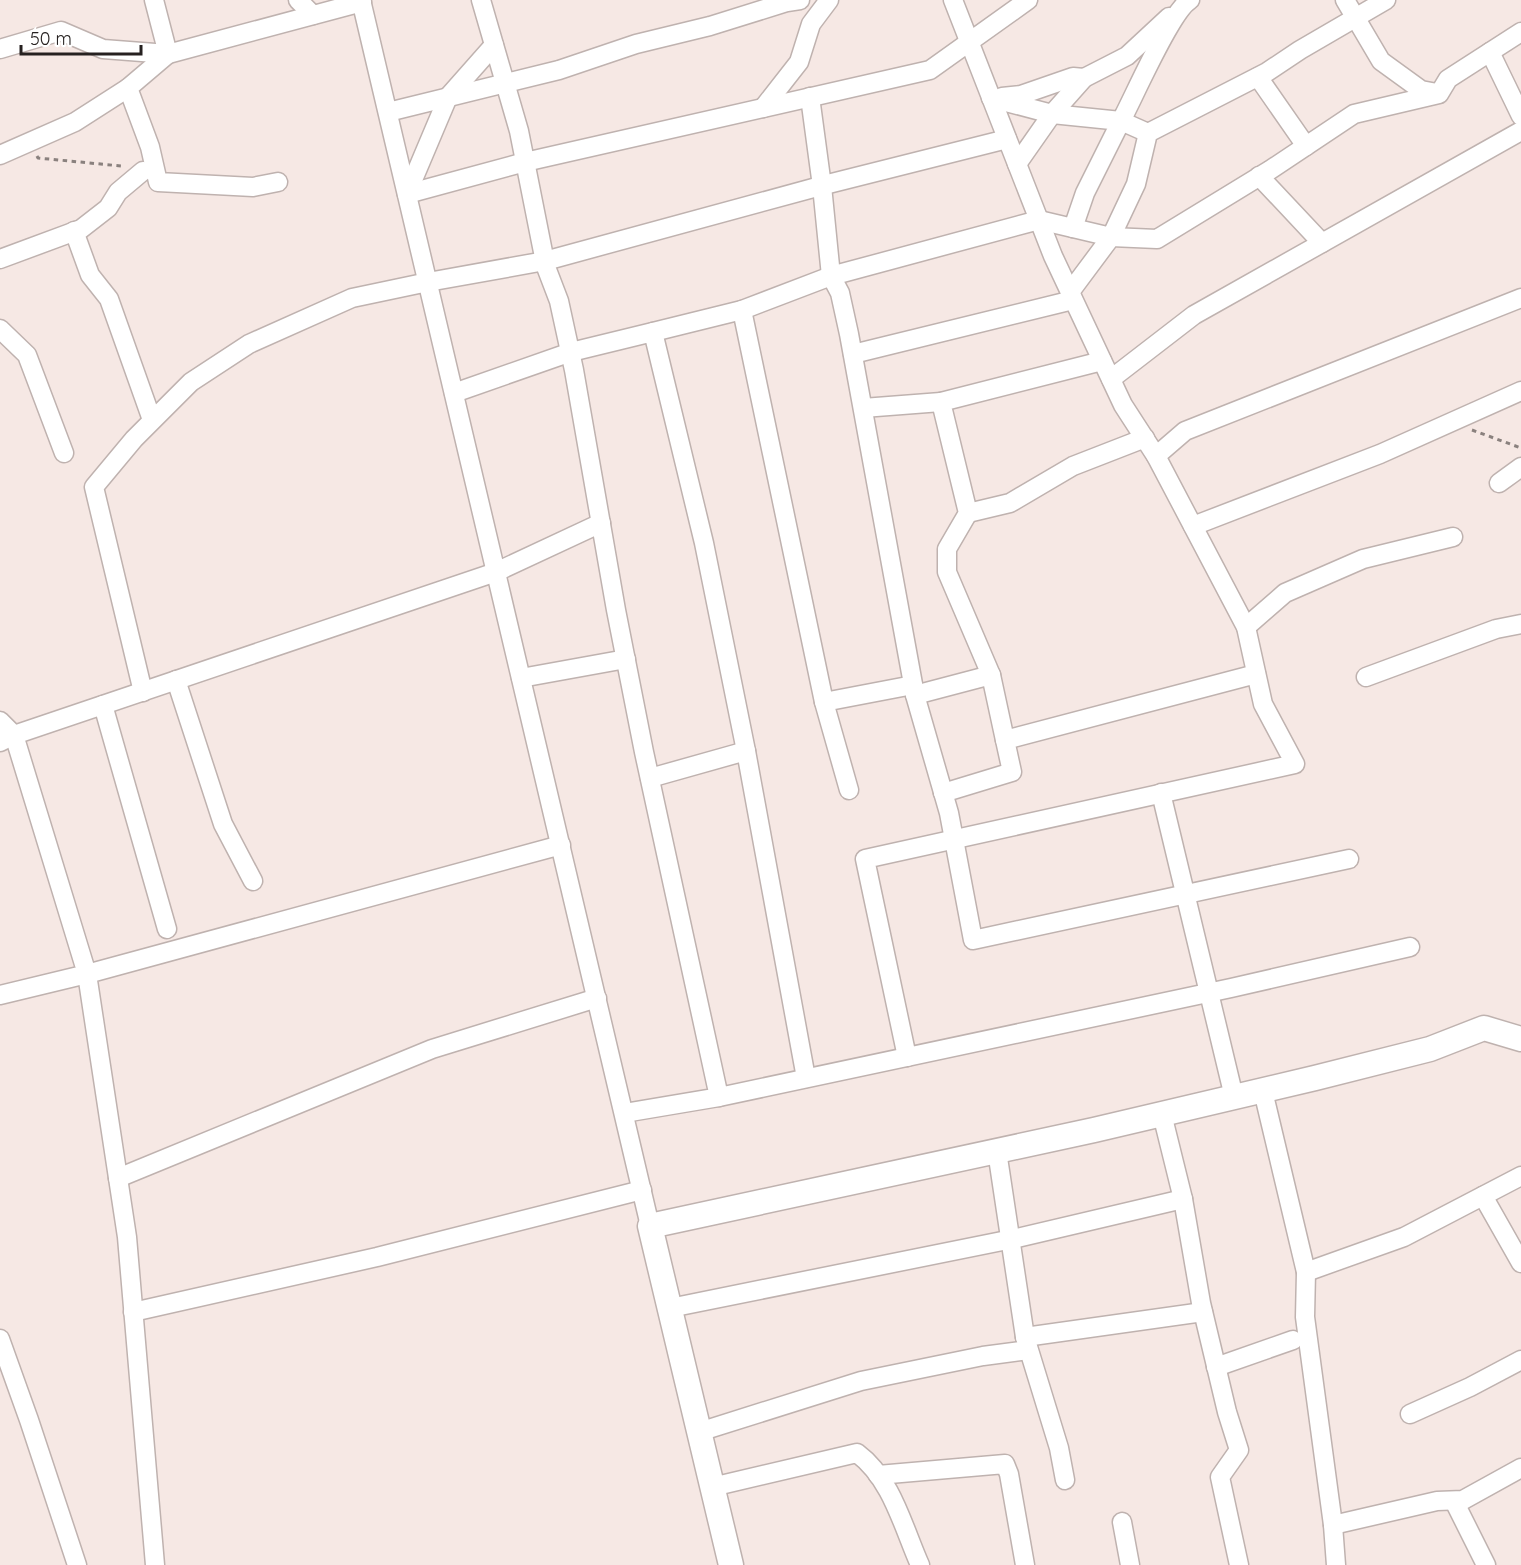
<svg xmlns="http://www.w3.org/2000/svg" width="1521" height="1565" font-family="Quicksand,sans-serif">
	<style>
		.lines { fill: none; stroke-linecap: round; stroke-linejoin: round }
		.minor-casing { stroke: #bfb2af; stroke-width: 21 }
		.major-casing { stroke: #bfb2af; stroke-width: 27 }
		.path { stroke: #8a817e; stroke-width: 3; stroke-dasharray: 4.5 4.5; stroke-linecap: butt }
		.minor { stroke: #fff; stroke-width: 18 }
		.major { stroke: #fff; stroke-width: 24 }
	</style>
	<rect width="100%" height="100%" fill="#f6e8e4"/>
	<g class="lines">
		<defs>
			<g id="minor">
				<polyline points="154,0 168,54"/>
				<polyline points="298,0 313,15"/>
				<polyline points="361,0 650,1226"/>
				<polyline points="481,0 519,131 546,267 559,301 574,370 616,610 644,752 719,1097 624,1113"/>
				<polyline points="1345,0 1381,61 1421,90 1437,93"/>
				<polyline points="0,49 61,31 103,49 168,54 362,2"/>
				<polyline points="1490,52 1521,116"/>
				<polyline points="168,54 128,88 150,147 158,182 253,187 278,182"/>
				<polyline points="1258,77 1306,146"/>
				<polyline points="810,97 822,186 831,276 840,293 849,334 915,695 949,813 973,940 1349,859"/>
				<polyline points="1002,97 1021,95 1073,77 1084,78"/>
				<path d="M991 98 1052 114 1121 121C1134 97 1171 11 1190 0"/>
				<polyline points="763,108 799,62 811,24 829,0"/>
				<polyline points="388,112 559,70 636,44 710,26 787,2 800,0"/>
				<polyline points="0,155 75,122 128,88"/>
				<polyline points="1017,164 1052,114 1084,78 1127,56 1169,17"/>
				<polyline points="1259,176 1322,243"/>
				<polyline points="407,194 525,162 930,70 1028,0"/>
				<polyline points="407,194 448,97 494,45"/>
				<polyline points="1073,228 1085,193 1121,121 1148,133"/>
				<polyline points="74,231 90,275 109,299 152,420"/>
				<polyline points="0,259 81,229 108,208 118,192 143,171"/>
				<polyline points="1070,292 1111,237 1157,239 1270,170 1354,114 1439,94 1448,79 1521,32"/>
				<polyline points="742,310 831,276 1039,220 1111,237 1136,184 1148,133 1267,72 1300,50 1386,0"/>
				<polyline points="0,329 27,355 64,453"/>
				<polyline points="653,332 742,310 824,702"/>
				<polyline points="853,354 1073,300"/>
				<polyline points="1111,379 1194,315 1521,131"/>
				<polyline points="454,393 571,352 653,332 704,543 746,751 806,1078"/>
				<polyline points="863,408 941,402"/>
				<polyline points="1156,456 1185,431 1521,298"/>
				<polyline points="1499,483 1521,467"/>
				<polyline points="968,513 1010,503 1073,466 1145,438"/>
				<polyline points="1193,526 1380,454 1521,391"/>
				<polyline points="1246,627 1285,593 1363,559 1453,537"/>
				<polyline points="991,675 947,572 947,549 968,513 941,402 1102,361"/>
				<polyline points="1366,677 1496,629 1521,624"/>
				<polyline points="521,678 626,659"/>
				<polyline points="176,680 223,824 253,881"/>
				<polyline points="143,692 94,487 134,439 191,382 249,344 352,298 428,282 545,261 828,184 1007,139"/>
				<polyline points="915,695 991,675 1005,740"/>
				<polyline points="103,705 167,929"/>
				<polyline points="0,721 14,735 0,742"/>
				<polyline points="650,778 746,751"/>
				<polyline points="849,790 824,702 913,685"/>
				<polyline points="943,793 1012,772 1005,740 1256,674"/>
				<polyline points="1161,793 1234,1097"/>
				<polyline points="0,995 87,974 14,735 496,572 601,523"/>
				<polyline points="907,1057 865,859 1295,764 1263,704 1246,627 1156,456 1123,405 1053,256 953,0"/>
				<polyline points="1263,1091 1306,1272 1305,1317 1333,1525 1336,1565"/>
				<polyline points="719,1097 1231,988 1410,947"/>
				<polyline points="1162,1114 1183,1199 1201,1303 1227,1412 1239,1450 1220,1477 1239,1565"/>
				<polyline points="997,1151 1025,1337 1059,1448 1065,1480"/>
				<polyline points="118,1178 432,1049 597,998"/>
				<polyline points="1483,1196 1521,1263"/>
				<polyline points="1306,1272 1404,1237 1521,1176"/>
				<polyline points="670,1308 1017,1238 1183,1199"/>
				<polyline points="133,1312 377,1257 642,1190"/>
				<polyline points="1025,1337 1203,1312"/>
				<polyline points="0,1339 29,1420 77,1565"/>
				<polyline points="1216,1367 1293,1340"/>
				<polyline points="1410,1414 1470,1387 1521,1360"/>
				<polyline points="699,1432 861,1381 983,1356 1028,1350"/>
				<polyline points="878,1475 1005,1464 1009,1474 1025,1565"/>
				<path d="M712 1487 857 1453C892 1479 903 1527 920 1565"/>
				<polyline points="1454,1501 1486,1565"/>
				<polyline points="1122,1522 1130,1565"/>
				<polyline points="1333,1525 1437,1501 1463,1500 1521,1468"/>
				<polyline points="155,1565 127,1237 87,974 561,845"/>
			</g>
			<polyline id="major" points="731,1565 650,1226 1094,1130 1315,1078 1430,1049 1484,1028 1521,1039"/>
		</defs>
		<use href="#minor" class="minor-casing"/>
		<use href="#major" class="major-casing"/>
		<g class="path">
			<polyline points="37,156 38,158 121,166"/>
			<polyline points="1472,430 1521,448"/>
		</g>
		<use href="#minor" class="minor"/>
		<use href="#major" class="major"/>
	</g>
	<path d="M21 45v9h120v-9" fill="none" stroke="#262120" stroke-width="3"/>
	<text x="30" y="45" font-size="18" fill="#262120" stroke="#ffffff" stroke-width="4.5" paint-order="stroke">50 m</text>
</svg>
